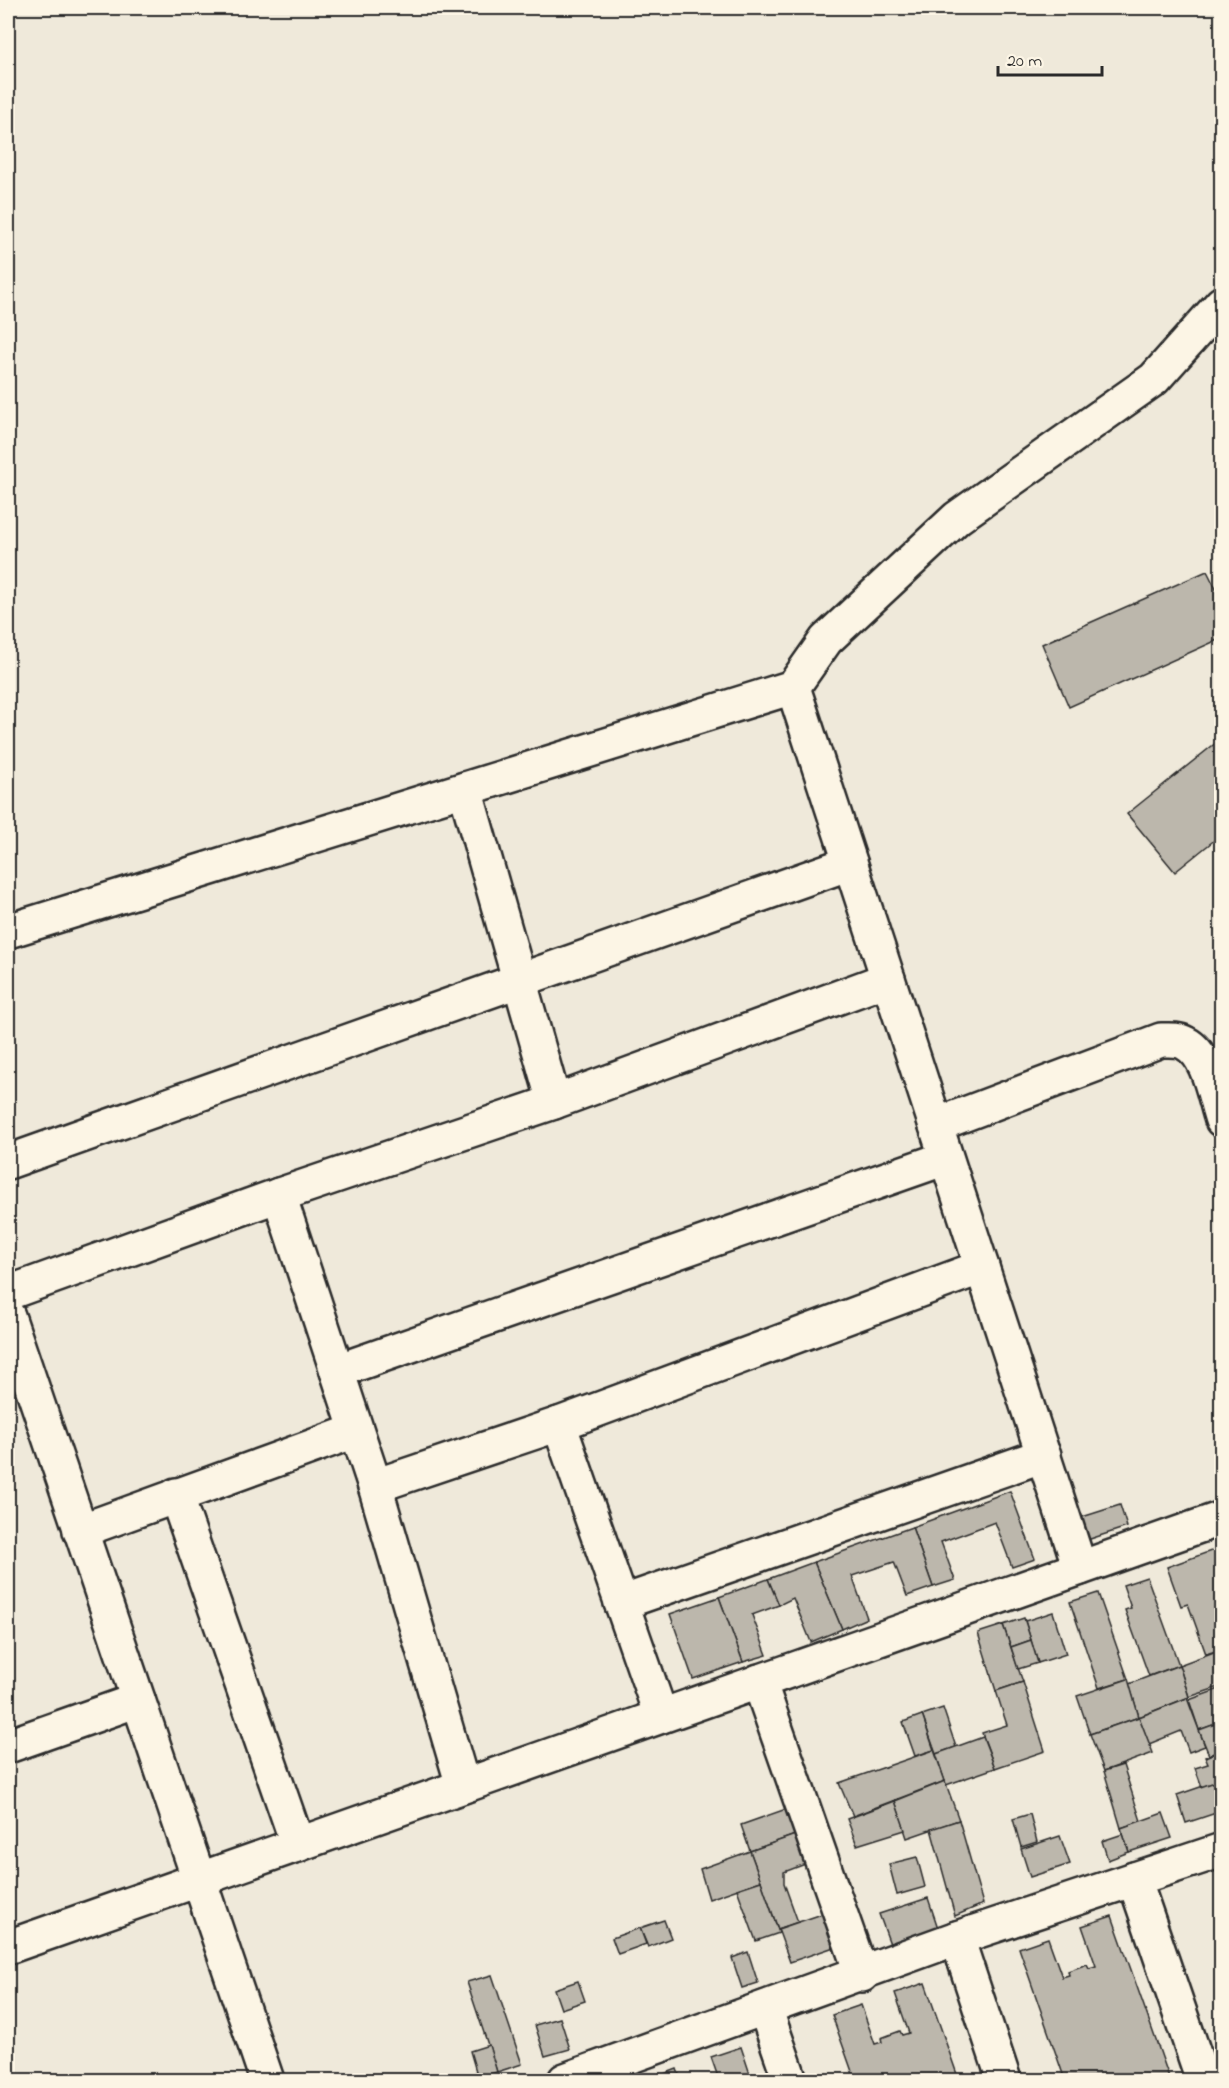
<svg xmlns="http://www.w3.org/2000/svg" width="1229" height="2088" font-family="'Indie Flower',sans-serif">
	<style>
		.building { fill: #bcb7ac; stroke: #2b2b2b; stroke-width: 1.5 }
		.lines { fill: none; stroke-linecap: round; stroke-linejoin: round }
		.minor-casing { stroke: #2b2b2b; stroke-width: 38 }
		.minor { stroke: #fcf5e5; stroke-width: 33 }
	</style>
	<rect width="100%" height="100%" fill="#efe9da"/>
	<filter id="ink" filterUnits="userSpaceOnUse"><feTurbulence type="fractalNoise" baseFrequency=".0167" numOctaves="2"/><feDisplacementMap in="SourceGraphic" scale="12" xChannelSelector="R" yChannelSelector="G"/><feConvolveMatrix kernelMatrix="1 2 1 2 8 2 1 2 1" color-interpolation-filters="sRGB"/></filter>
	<g filter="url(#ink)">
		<g class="building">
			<polygon points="1207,571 1222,601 1222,638 1069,707 1042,644"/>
			<polygon points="1222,738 1222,834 1175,872 1127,814"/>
			<polygon points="1010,1491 1035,1559 1012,1567 995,1522 941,1542 955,1580 933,1587 912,1527"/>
			<polygon points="1120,1505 1127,1527 1087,1540 1079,1518"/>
			<polygon points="912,1527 933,1587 907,1596 894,1562 852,1576 867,1618 842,1629 814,1562"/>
			<polygon points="1222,1547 1222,1649 1206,1654 1188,1604 1181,1606 1167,1567"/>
			<polygon points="814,1562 842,1629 811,1642 793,1598 779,1605 768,1579"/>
			<polygon points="1147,1577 1179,1665 1149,1676 1125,1610 1131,1608 1123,1585"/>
			<polygon points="768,1579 779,1605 752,1615 767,1655 743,1662 719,1597"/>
			<polygon points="1098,1593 1128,1679 1099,1688 1070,1602"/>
			<polygon points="719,1597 743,1662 693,1679 670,1614"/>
			<polygon points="1053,1612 1066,1654 1038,1663 1025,1621"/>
			<polygon points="1024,1618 1031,1640 1011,1647 1003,1625"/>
			<polygon points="1003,1625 1023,1682 996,1691 978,1633"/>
			<polygon points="1031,1640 1038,1663 1018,1669 1011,1647"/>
			<polygon points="1222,1649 1222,1686 1189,1697 1179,1665"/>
			<polygon points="1179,1665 1189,1697 1139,1717 1129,1684"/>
			<polygon points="1128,1679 1139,1717 1090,1734 1077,1696"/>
			<polygon points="1023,1682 1045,1751 995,1768 982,1733 1007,1725 996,1691"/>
			<polygon points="1222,1688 1222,1722 1199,1730 1189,1700"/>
			<polygon points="1187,1698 1205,1746 1189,1752 1181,1731 1149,1744 1139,1717"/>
			<polygon points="943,1708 956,1747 936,1754 922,1715"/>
			<polygon points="922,1715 934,1750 915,1756 903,1722"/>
			<polygon points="1139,1717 1153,1753 1104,1771 1090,1734"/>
			<polygon points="1218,1723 1222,1733 1222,1750 1209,1755 1199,1730"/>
			<polygon points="983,1737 995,1768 946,1785 936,1754"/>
			<polygon points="934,1750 945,1781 853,1816 839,1783"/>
			<polygon points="1222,1750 1222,1780 1202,1787 1195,1768 1208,1764 1205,1757"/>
			<polygon points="1123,1765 1141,1821 1121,1828 1104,1771"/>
			<polygon points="945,1781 959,1820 907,1838 895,1801"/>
			<polygon points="1215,1782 1222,1801 1222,1811 1186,1823 1177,1795"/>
			<polygon points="895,1801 905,1830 857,1845 847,1819"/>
			<polygon points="789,1808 798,1834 750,1851 741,1825"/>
			<polygon points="1163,1813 1172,1838 1129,1852 1121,1828"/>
			<polygon points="1030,1814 1037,1842 1021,1847 1013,1819"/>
			<polygon points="959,1820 983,1904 955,1916 931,1829"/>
			<polygon points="798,1834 808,1863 784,1872 784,1883 798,1922 778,1929 750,1851"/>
			<polygon points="1123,1834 1129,1852 1108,1860 1102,1841"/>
			<polygon points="1060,1836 1070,1864 1030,1877 1021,1849"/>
			<polygon points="750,1851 761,1881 709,1899 700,1869"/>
			<polygon points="917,1857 925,1887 897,1895 889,1864"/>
			<polygon points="761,1881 779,1933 756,1941 737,1889"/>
			<polygon points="928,1898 938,1928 890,1944 879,1914"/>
			<polygon points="825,1913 837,1946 790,1962 778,1929"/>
			<polygon points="1112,1916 1170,2080 1065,2080 1019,1948 1048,1938 1062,1977 1069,1975 1068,1971 1087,1964 1089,1968 1096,1966 1082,1926"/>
			<polygon points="664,1920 671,1938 648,1947 640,1928"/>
			<polygon points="640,1928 646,1944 618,1954 612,1938"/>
			<polygon points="748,1952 758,1983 742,1988 732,1958"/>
			<polygon points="492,1975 522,2064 497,2072 467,1982"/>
			<polygon points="578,1981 585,2001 561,2009 554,1989"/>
			<polygon points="925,1983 959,2080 855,2080 832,2015 861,2005 875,2044 882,2042 881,2038 900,2031 902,2035 909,2033 895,1993"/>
			<polygon points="560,2018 570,2049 545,2056 535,2025"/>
			<polygon points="489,2045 497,2072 478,2078 470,2051"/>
			<polygon points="741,2047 752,2080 719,2080 711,2057"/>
			<polygon points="677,2069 681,2080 648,2080"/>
		</g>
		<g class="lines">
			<defs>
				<g id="minor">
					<polyline points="793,687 1080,1568"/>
					<polyline points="465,789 554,1102"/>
					<polyline points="8,931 793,687 826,640 957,518 1154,379 1222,303"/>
					<path d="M936 1125 1161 1040C1169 1040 1178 1039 1185 1043 1209 1055 1214 1097 1222 1120"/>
					<polyline points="8,1162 850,863"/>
					<polyline points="279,1195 375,1486 463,1786"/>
					<polyline points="8,1293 279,1195 554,1102 888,979"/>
					<polyline points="8,1316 267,2080"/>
					<polyline points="337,1371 946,1158"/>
					<polyline points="559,1424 661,1716"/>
					<polyline points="375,1486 559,1424 982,1267"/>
					<polyline points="176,1495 298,1845"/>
					<polyline points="80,1531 355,1431"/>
					<polyline points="621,1603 1044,1455"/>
					<polyline points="759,1681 862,1975"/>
					<polyline points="8,1746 138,1700"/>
					<polyline points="1134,1879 1203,2080"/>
					<polyline points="957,1938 1004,2080"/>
					<polyline points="8,1947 1222,1518"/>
					<polyline points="765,2008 790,2080"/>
					<polyline points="565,2080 957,1938 1222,1850"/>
				</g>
			</defs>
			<use href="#minor" class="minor-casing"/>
			<use href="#minor" class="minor"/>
		</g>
	</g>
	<rect width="1229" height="2088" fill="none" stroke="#fcf5e5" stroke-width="30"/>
	<rect x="15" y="15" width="1199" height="2058" fill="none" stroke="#2b2b2b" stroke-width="2" filter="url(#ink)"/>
	<path d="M998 66v9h104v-9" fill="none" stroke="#2b2b2b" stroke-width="3"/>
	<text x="1007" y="66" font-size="18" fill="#2b2b2b" stroke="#fcf5e5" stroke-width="4.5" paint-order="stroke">20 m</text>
</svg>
